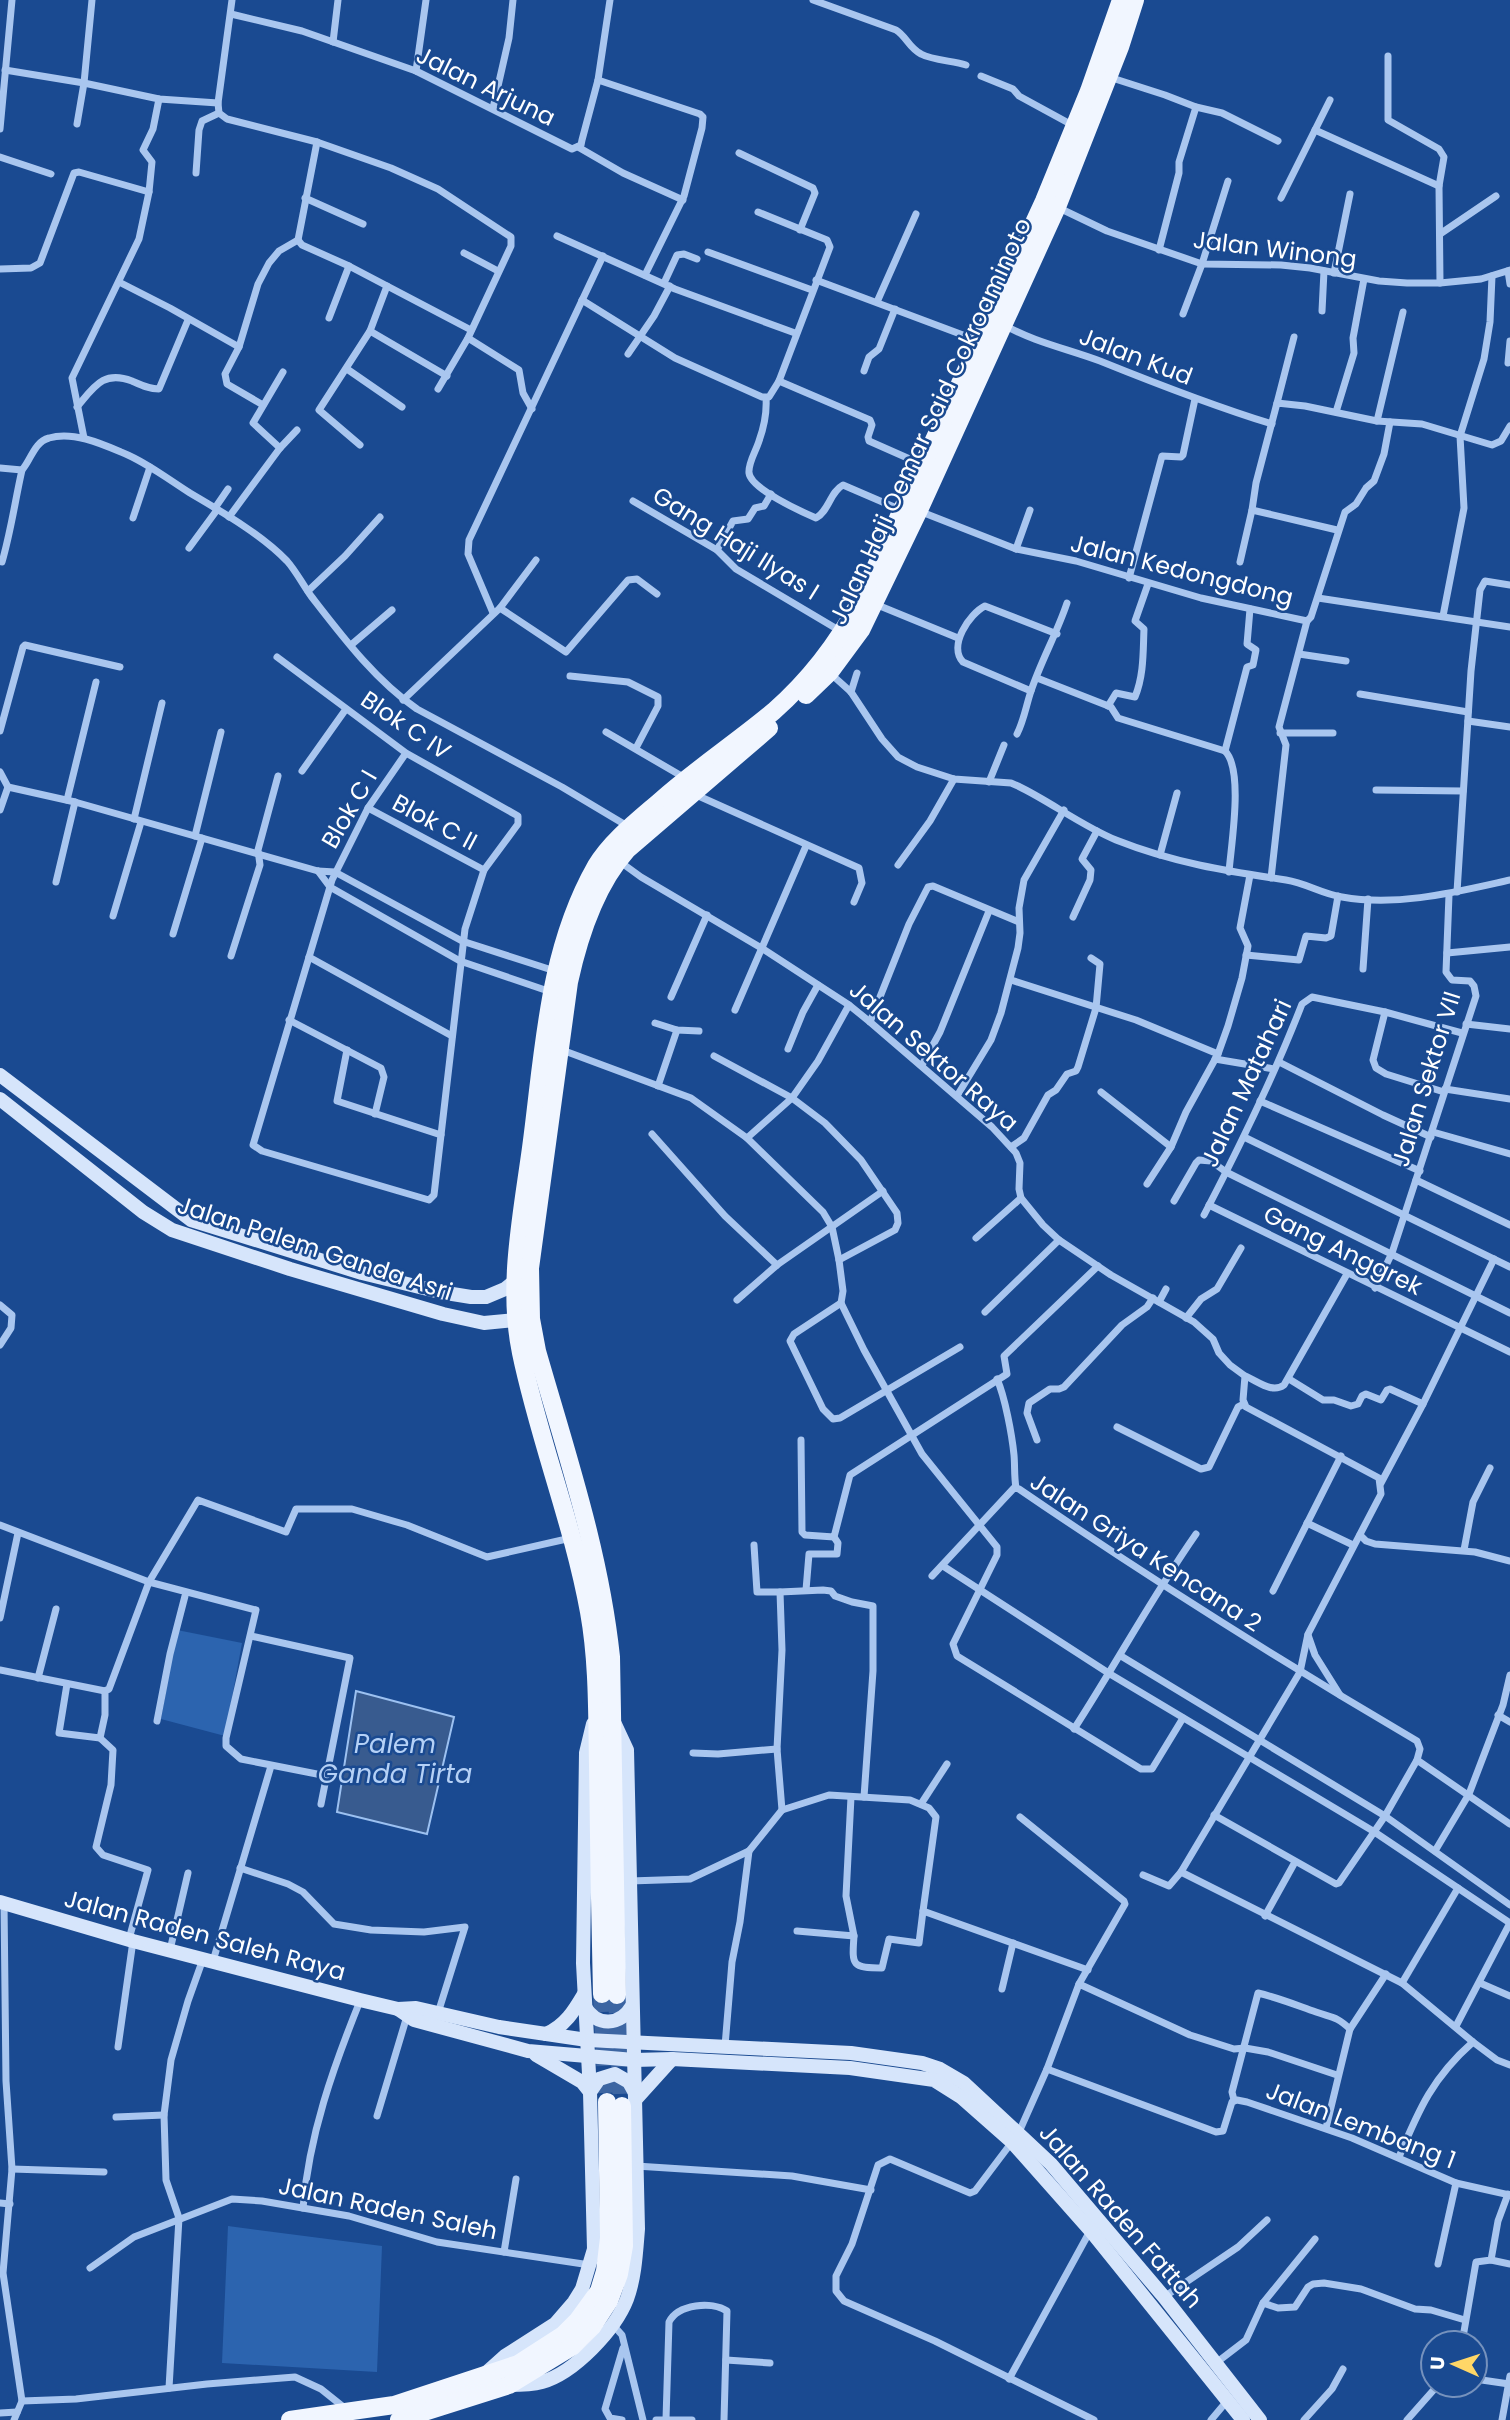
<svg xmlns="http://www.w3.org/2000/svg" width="1510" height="2420" font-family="Poppins,sans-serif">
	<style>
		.green { fill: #2c64af }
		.water { fill: #385b8f; stroke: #9cc1f1; stroke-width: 2 }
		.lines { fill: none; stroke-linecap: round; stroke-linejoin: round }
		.primary-tunnel { stroke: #3c65a2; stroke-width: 18; stroke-dasharray: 18 9; stroke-linecap: butt }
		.street { stroke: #a9c6ef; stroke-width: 7 }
		.secondary { stroke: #d6e5fb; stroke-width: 14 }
		.primary { stroke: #f1f6ff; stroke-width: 18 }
		.labels { text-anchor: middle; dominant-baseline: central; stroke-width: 5; stroke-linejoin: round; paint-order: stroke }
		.street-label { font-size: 24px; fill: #fff; stroke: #1a4a91 }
		.water-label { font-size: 26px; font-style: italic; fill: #b5d1f6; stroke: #1a4a91 }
	</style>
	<rect width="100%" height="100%" fill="#1a4a91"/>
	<g class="green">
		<polygon points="177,1630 242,1643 225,1736 161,1719"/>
		<polygon points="228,2226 382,2246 377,2372 222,2363"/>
	</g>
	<polygon class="water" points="356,1691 454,1717 427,1834 337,1812"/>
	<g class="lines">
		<g class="primary-tunnel">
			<polyline points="602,1994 607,2102"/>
			<polyline points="617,1995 622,2106"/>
		</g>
		<g class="street">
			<polyline points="232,0 218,103 219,113 227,119 317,142 391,168 438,189 511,237 511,246 468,338 438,389"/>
			<path d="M813 0 896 30C906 36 909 48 921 54 932 60 953 61 966 65"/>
			<polyline points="231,14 302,31 416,71 572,149 581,145 582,140 598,80 610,0"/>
			<polyline points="333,42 338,0"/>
			<polyline points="1388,56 1388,120 1439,149 1444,157 1439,186 1440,283"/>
			<polyline points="5,70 84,83 159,99 218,103"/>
			<polyline points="416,71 426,0"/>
			<polyline points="981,76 1013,89 1019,96 1074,126"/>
			<polyline points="1109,77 1165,95 1196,107 1222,113 1278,141"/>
			<polyline points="598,80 700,114 703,117 702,128 684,196 645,275"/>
			<polyline points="493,108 509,38 513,0"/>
			<polyline points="77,124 84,83 92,0"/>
			<polyline points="0,129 12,0"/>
			<polyline points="1315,130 1439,186"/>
			<polyline points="578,147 623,173 683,200"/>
			<polyline points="739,153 813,188 815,193 800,230"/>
			<polyline points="0,157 51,174"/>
			<polyline points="196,173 199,130 202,121 219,113"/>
			<polyline points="305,198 363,224"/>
			<polyline points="1281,198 1330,100"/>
			<polyline points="1057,207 1107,231 1202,264 1281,265 1310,268 1379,281 1407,283 1440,283 1481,279 1510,270"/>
			<polyline points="1440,234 1496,196"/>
			<polyline points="557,236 675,289 795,333"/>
			<polyline points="298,240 302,245 349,266 471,330"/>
			<polyline points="298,240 317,142"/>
			<polyline points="1159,250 1179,173 1179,162 1196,107"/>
			<polyline points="708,252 812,290"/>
			<polyline points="464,253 498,271"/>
			<polyline points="0,269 31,268 40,263 74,173 79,172 149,192"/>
			<polyline points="1508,271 1510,284"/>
			<polyline points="1334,273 1350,194"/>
			<polyline points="816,280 979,341"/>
			<polyline points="119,282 170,308 239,347"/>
			<polyline points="664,283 677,255 684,254 697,259"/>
			<polyline points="582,300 675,358 762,397 769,397 779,381 830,247 827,240 758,212"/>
			<polyline points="877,302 916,214"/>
			<polyline points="1322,311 1324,271"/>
			<polyline points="1183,314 1202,264 1228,181"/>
			<polyline points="329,318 349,266"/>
			<path d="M1004 325C1034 342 1068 349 1100 361 1157 384 1213 406 1272 424"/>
			<polyline points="370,331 447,376"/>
			<polyline points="468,338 519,370 523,393 532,409"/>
			<polyline points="628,354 654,316 670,286"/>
			<polyline points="1508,363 1510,341"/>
			<polyline points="347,369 402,407"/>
			<polyline points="864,371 869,357 879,349 895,309"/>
			<polyline points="779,381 870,420 872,425 868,437 869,441 921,464"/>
			<path d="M766 398C767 413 764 427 759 441 756 451 748 463 749 473 751 489 802 512 816 518 829 511 830 492 843 485L901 510"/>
			<polyline points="1277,403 1294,337"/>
			<polyline points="263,405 227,384 225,374 239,347 258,284 269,263 279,251 298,240"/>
			<path d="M77 407C94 387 103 370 132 381 141 385 149 389 159 389L188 320"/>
			<polyline points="1336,412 1354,353 1353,338 1364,279"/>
			<polyline points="1377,421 1403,312"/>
			<polyline points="84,438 72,378 139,239 149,192 152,162 143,150 153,129 159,99"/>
			<polyline points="360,445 319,410 370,331 387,286"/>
			<polyline points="280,448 253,423 283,372"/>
			<path d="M0 468 22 470C31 460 34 442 49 438 72 431 100 443 121 452 146 462 168 479 190 493 222 512 261 534 287 561 296 571 303 585 311 596 342 636 375 680 417 709L562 787 629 827"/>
			<polyline points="633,501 717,550 736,569 842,632"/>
			<polyline points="215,508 228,489"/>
			<polyline points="1252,510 1337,530"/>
			<polyline points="919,511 1016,549 1076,561 1201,598 1307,621 1311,617 1345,512 1356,504 1366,488 1374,481 1384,454 1390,422"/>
			<polyline points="229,517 280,448 297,430"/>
			<polyline points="133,518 150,467"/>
			<polyline points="189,548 217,510"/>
			<polyline points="1016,549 1030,510"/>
			<polyline points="717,550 733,521 748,519 755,508 764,506 771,494"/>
			<path d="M2 562C11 531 15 501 22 470"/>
			<polyline points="1240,562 1252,510 1256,483 1277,403 1305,406 1377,421 1422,424 1492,445 1501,441 1510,426"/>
			<polyline points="1129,578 1162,456 1181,457 1183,455 1195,399"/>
			<polyline points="308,591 345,556 380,517"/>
			<polyline points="1318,598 1510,627"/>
			<polyline points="875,604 958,638"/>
			<polyline points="500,608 566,652 628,580 637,579 657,594"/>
			<polyline points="493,613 468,554 469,540 603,256"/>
			<polyline points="1443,616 1464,508 1460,436 1484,359 1490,322 1492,276"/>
			<polyline points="351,645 392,610"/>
			<polyline points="1299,654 1346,661"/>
			<polyline points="277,657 406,753 518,816 518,824 484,870 465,929 434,1195 429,1200 262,1151 253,1145 332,880 368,808 406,753"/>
			<path d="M831 674 851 692 882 739 898 757 917 767 954 779 1011 783 1018 786C1051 802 1082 826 1116 840 1174 863 1226 871 1286 880 1306 883 1322 894 1342 897 1398 907 1456 892 1510 880"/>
			<polyline points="570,676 628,682 658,697 658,706 636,748"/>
			<path d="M1037 678 1111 707 1118 718 1225 751C1244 770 1231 845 1229 872"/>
			<path d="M1031 691 963 662C948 646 969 614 985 606L1057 634"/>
			<polyline points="851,692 857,673"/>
			<polyline points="1360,694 1468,712"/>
			<polyline points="403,700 500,608 536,560"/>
			<path d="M1108 706 1116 693 1135 697C1144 675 1143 652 1144 629L1135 621 1148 584"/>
			<polyline points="1468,721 1510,727"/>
			<polyline points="0,731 23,647 25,645 120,667"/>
			<polyline points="606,732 685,778"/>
			<polyline points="1280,733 1333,733"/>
			<path d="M1017 734C1024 720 1026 706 1031 691 1041 661 1057 633 1067 603"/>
			<polyline points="1225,751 1247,667 1253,665 1256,650 1247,644 1250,609"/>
			<polyline points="302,771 346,709"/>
			<polyline points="0,772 8,787"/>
			<polyline points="989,782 1004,745"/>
			<polyline points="8,787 75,802 318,871 335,872 462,941 555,971"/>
			<polyline points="1376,790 1463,791"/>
			<polyline points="694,794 859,868 862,883 854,902"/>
			<polyline points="67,800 96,682"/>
			<polyline points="368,808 484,870"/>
			<polyline points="0,810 8,787"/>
			<polyline points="134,819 162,703"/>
			<polyline points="195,836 221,732"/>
			<polyline points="1160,855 1177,793"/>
			<polyline points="619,861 641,877 763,949 849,1005 870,1022 992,1127 1016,1153 1020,1163 1019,1189 1021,1198 1043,1225 1059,1240 1111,1275 1194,1322 1213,1339 1219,1353 1230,1365 1245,1376 1243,1400 1246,1407 1379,1478 1381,1494 1308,1634 1300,1672 1181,1872 1169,1886 1143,1875"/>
			<polyline points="898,865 930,821 954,779"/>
			<polyline points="318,871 330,887 460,961 551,992"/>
			<polyline points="1271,878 1286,745 1279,727 1307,621"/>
			<polyline points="56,882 75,802"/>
			<polyline points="1457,892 1471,671 1480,590 1485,581 1510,585"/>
			<polyline points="113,916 141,822"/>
			<polyline points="1073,917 1090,880 1091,870 1082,859 1097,831"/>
			<polyline points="173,934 202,838"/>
			<polyline points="1447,953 1510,947"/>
			<polyline points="1246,955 1299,960 1306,936 1326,938 1331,936 1338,896"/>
			<polyline points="231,956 260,865 258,850 278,776"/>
			<polyline points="309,957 452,1036"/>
			<polyline points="1363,969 1368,899"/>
			<polyline points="1011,980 1136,1020 1218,1054"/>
			<polyline points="671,997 707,915"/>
			<polyline points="735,1010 806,846"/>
			<polyline points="1385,1012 1373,1060 1376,1068 1386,1074 1444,1092"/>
			<polyline points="289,1020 381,1068 384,1077 375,1114"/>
			<polyline points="870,1022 909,924 928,887 933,886 1019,922"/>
			<polyline points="655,1023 677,1030 699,1031"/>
			<polyline points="1466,1024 1510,1029"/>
			<polyline points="788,1049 803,1012 818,985"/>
			<polyline points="347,1050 337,1101 441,1135"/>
			<polyline points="562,1050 691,1098 747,1138 823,1212 832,1227 839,1260 843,1291 841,1303 864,1350 922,1454 997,1547 997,1555 953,1644 957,1656 1141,1769 1152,1769 1183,1718"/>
			<polyline points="714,1056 792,1098 825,1123 861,1160 897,1213 898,1223 895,1230 839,1260"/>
			<polyline points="1215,1059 1274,1069"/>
			<polyline points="1279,1062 1383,1115 1431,1137"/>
			<polyline points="922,1065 940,1032 989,911"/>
			<polyline points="658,1086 677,1030"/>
			<polyline points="1445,1089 1510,1099"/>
			<polyline points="1101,1092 1171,1147"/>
			<polyline points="957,1096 991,1040 1001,1013 1018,948 1020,933 1019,908 1024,880 1064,810"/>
			<polyline points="1260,1101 1420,1171"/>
			<polyline points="1433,1132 1510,1154"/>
			<polyline points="652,1134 725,1216 777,1265"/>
			<polyline points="1244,1137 1510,1267"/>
			<polyline points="747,1138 792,1098 818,1061 849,1005"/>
			<polyline points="1011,1147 1024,1138 1048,1095 1056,1090 1067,1074 1076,1071 1078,1067 1096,1008 1100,964 1091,958"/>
			<polyline points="1416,1180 1510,1225"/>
			<polyline points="1147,1184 1171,1147 1186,1112 1218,1054 1228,1026 1242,978 1248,946 1240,928 1250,875"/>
			<polyline points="1174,1201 1196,1163 1199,1160 1211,1161 1226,1172 1510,1313"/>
			<polyline points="1209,1205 1510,1352"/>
			<path d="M1204 1215C1240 1146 1274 1076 1302 1004L1312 997 1385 1012 1462 1033"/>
			<polyline points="976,1238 1021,1198"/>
			<polyline points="1375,1288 1392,1253 1476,996 1474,986 1470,981 1452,980 1446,972 1449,895"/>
			<polyline points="737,1300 777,1265 883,1191"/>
			<polyline points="1159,1302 1166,1289"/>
			<polyline points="841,1303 794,1334 790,1341 823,1409 833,1419 840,1418 960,1347"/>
			<polyline points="0,1305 12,1315 11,1328 0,1345"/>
			<polyline points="985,1312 1059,1240"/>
			<polyline points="1186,1318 1201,1299 1217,1289 1241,1248"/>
			<path d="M1245 1376C1258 1381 1272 1394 1284 1385L1347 1274"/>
			<path d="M997 1379C1005 1397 1012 1435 1014 1455 1015 1466 1014 1476 1016 1488"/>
			<polyline points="1289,1379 1323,1400 1334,1400 1351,1406 1358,1404 1362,1396 1366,1394 1381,1400 1387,1390 1390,1389 1423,1404"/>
			<polyline points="1117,1427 1201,1469 1209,1467 1238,1407 1244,1404"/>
			<polyline points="801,1440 802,1532 805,1535 834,1537 850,1475 1007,1374 1004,1356 1098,1266"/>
			<polyline points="1037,1440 1027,1413 1029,1403 1050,1389 1059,1389 1064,1387 1122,1325 1147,1307 1153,1298"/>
			<polyline points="1381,1483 1423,1404 1494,1259"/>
			<polyline points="1307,1523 1353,1545"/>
			<polyline points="0,1525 149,1582 256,1610 226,1738 226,1746 241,1759 327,1776"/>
			<polyline points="1360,1535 1366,1541 1375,1544 1475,1552 1510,1561"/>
			<polyline points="754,1545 757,1592 780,1592 782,1650 777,1749 782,1810"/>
			<polyline points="1464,1550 1473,1502 1490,1468"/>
			<polyline points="943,1566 1110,1674 1373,1831 1510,1923"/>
			<path d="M932 1576 1014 1488 1019 1489C1149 1578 1281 1661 1417 1741L1420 1749 1417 1760 1385 1816 1339 1883 1336 1884 1214 1815"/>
			<polyline points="806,1590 809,1554 837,1554 838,1543 834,1537"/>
			<polyline points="1273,1591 1341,1456"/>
			<polyline points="780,1592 823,1590 831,1591 835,1596 852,1602 873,1606 873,1671 864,1797"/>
			<polyline points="0,1618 18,1533"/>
			<polyline points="1308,1635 1315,1655 1340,1695"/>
			<polyline points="251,1636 350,1658 321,1804"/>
			<polyline points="1121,1656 1385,1816 1510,1905"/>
			<polyline points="0,1670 105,1691"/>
			<polyline points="38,1678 56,1609"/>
			<polyline points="67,1684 59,1733 100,1738"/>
			<polyline points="1498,1715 1510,1722"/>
			<polyline points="157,1721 170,1654 185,1596"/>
			<path d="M1074 1729C1116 1664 1152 1597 1196 1534"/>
			<polyline points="693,1753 718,1754 777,1749"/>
			<polyline points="1417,1760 1510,1824"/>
			<polyline points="921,1804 947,1764"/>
			<polyline points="1020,1817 1124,1901 1125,1904 1079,1984"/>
			<polyline points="1435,1851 1469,1794 1503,1705 1510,1675"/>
			<polyline points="240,1868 288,1884 303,1892 334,1924 371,1930 424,1932 465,1927 438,2013"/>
			<polyline points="1181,1872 1402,1983 1473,2042 1497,2060 1510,2065"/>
			<polyline points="630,1881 690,1879 749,1851"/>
			<polyline points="4,1903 6,2081 12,2169 3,2273 22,2401 14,2420"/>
			<polyline points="1265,1916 1295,1862"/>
			<polyline points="797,1931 854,1936 846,1896 851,1797"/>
			<path d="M854 1936C852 1965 851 1968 882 1968L889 1939 919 1943 923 1911"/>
			<polyline points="129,1939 148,1870 103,1855 96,1847 111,1785 113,1750 100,1738 105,1715 105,1691 109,1689 149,1582 198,1500 286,1532 296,1509 352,1509 407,1525 487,1557 571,1538"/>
			<polyline points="170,1950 188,1873"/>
			<polyline points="213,1961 271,1766"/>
			<polyline points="1402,1983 1458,1888"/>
			<polyline points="1480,1983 1510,1996"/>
			<polyline points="1002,1989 1013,1943"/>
			<polyline points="1456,2026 1510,1923"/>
			<polyline points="725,2046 732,1962 740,1922 749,1851 782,1810 829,1795 910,1800 929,1808 936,1817 923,1911 1088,1970"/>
			<polyline points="118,2047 133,1941"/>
			<polyline points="1047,2069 1079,1984 1190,2035 1234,2049 1245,2048 1268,2052 1337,2075"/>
			<path d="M1234 2100 1232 2092 1258 1993C1279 1998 1296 2005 1316 2012 1333 2018 1336 2016 1350 2029"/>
			<polyline points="377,2116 407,2016"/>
			<polyline points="116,2117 164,2115"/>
			<polyline points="1326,2128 1350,2029 1386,1974"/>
			<polyline points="1019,2132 1047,2069 1216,2132 1223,2131 1232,2102 1237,2100 1247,2102 1352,2138 1456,2183 1510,2195"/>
			<polyline points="1012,2142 975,2191 970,2193 890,2159 878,2165 852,2244 836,2276 836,2291 844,2301 935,2341 1094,2420"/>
			<path d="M1399 2157C1419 2109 1433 2077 1473 2042"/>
			<polyline points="636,2166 792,2176 871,2190"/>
			<polyline points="12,2169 104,2172"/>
			<polyline points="0,2203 10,2204"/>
			<path d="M303 2208C309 2135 333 2068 360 2001"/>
			<polyline points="504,2252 516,2179"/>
			<polyline points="1491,2260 1510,2264"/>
			<polyline points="1438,2264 1456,2183"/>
			<polyline points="90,2268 134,2237 232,2199 262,2201 349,2216 437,2242 590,2265"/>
			<polyline points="1164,2297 1238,2247 1267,2220"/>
			<polyline points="1263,2303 1278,2308 1295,2307 1308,2287 1313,2284 1324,2283 1361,2289 1415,2309 1431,2310 1465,2320"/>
			<polyline points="613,2325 622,2335 643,2420"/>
			<polyline points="1462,2343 1476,2262 1491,2260 1498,2221 1508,2194"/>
			<polyline points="726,2360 770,2363"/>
			<polyline points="1216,2363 1246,2340 1263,2303 1315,2239"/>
			<polyline points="1009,2379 1090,2231"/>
			<polyline points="1475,2379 1509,2384"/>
			<polyline points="169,2388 179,2218 166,2180 164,2115 171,2060 188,2001 203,1959"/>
			<polyline points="22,2401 76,2399 207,2384 295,2377 321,2389 346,2409"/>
			<polyline points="0,2413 17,2412"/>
			<path d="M666 2419 669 2322C678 2304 712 2301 727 2311L724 2420"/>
			<polyline points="622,2420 610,2418 605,2409 623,2348"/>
			<polyline points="656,2420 692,2420"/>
			<polyline points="1211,2420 1227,2401"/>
			<polyline points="1304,2420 1332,2389 1343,2369"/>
			<polyline points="1407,2420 1438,2385"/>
			<polyline points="1502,2420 1510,2376"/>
		</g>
		<g class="secondary">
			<polyline points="0,1075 191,1220 362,1273 440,1292 471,1297 486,1297 505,1289 515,1281"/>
			<polyline points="0,1099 143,1212 172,1230 290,1269 443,1314 484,1323 526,1319"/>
			<polyline points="0,1902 133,1941 360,2000 398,2009 416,2008 499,2027 587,2040 851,2053 922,2063 940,2069 964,2083 1051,2164 1164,2297 1260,2420"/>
			<path d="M585 2007C597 2027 620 2026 632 2006"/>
			<polyline points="398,2009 414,2020 528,2051 634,2060 672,2059 850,2068 934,2080 961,2097 1012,2142 1091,2231 1243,2420"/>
			<path d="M546 2034C565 2026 574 2011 584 1994"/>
			<polyline points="536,2055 582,2082 590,2092 599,2079 615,2074 629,2082 634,2091"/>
			<polyline points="635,2100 672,2059"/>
			<polyline points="486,2373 505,2356 555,2324 574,2302 582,2289 594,2249 590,2092 583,1963 586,1753 593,1724"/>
			<path d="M509 2385C520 2385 531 2385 542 2382 574 2373 615 2330 627 2299 635 2277 636 2253 638 2229L627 1750 613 1720"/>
		</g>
		<g class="primary">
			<polyline points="806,695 830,672 861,630 919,510 1057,207 1120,47 1135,0"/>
			<path d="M602 1994C600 1918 599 1841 598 1765 597 1714 598 1662 589 1612 573 1524 539 1440 521 1353 507 1285 522 1215 531 1148 544 1052 547 952 596 866 611 841 638 820 660 801 696 769 737 742 774 711 809 680 837 644 859 603L1044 201 1089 91 1121 0"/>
			<path d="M617 1995 611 1657C600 1552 566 1452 537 1351L531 1319 530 1268 569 982C579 936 595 886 627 850L769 728"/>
			<polyline points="290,2420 394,2405 518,2364 563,2335 578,2320 599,2291 605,2271 609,2238 607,2102"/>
			<polyline points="399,2420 509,2385 573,2346 592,2327 609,2301 619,2274 624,2246 622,2106"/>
		</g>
	</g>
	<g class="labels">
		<g class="street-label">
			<text transform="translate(486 86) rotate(26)">Jalan Arjuna</text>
			<text transform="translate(1275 249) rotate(7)">Jalan Winong</text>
			<text transform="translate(1136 356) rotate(21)">Jalan Kud</text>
			<text transform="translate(930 421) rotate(-65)">Jalan Haji Oemar Said Cokroaminoto</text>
			<text transform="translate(736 543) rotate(32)">Gang Haji Ilyas I</text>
			<text transform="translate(1182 570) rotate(14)">Jalan Kedongdong</text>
			<text transform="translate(406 725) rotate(34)">Blok C IV</text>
			<text transform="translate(349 809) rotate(-60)">Blok C I</text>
			<text transform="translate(435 822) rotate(28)">Blok C II</text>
			<text transform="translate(934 1056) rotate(41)">Jalan Sektor Raya</text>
			<text transform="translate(1426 1079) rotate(-73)">Jalan Sektor VII</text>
			<text transform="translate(1246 1083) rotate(-65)">Jalan Matahari</text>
			<text transform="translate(315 1248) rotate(18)">Jalan Palem Ganda Asri</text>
			<text transform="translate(1343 1250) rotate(26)">Gang Anggrek</text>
			<text transform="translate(1146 1552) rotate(33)">Jalan Griya Kencana 2</text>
			<text transform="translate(205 1935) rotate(15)">Jalan Raden Saleh Raya</text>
			<text transform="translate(1361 2125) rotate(21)">Jalan Lembang 1</text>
			<text transform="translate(388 2208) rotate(12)">Jalan Raden Saleh</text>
			<text transform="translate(1121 2216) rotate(49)">Jalan Raden Fattah</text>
		</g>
		<g class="water-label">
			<text x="395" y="1744">Palem<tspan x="395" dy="30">Ganda Tirta</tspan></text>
		</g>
	</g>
	<g transform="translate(1454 2364) rotate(273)"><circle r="33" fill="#1a4a91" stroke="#7692bd" stroke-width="2"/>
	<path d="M0-5L12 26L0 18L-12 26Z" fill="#ffd767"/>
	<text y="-10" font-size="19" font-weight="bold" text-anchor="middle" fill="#ffffff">U</text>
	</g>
</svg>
